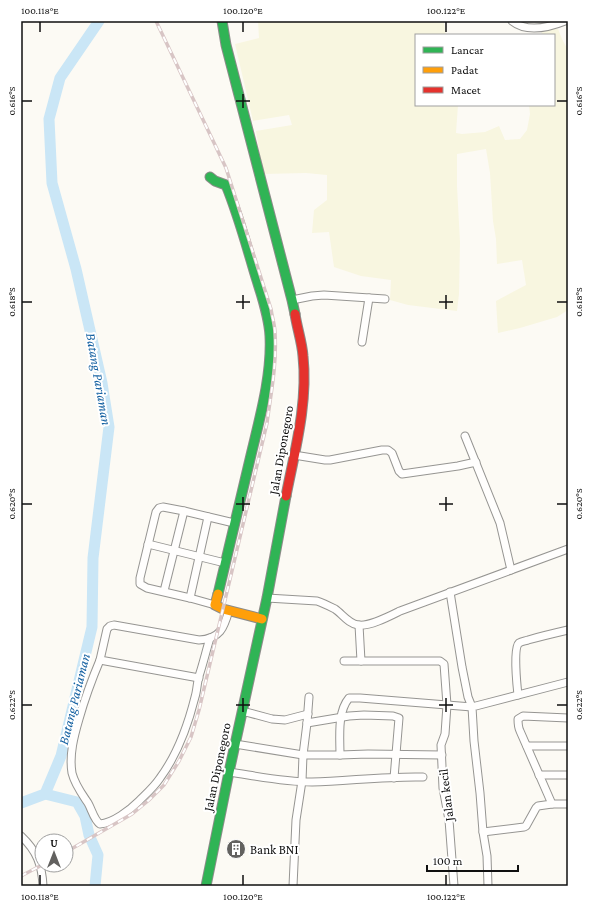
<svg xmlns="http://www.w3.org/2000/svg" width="589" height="907" font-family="'Crimson Pro',serif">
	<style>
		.farmland { fill: #f8f6e0 }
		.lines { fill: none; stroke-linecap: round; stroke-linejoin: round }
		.river { stroke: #cae6f6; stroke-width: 11 }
		.street-casing { stroke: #969592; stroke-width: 9 }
		.fast-casing { stroke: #8c8b89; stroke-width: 11 }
		.slow-casing { stroke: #8c8b89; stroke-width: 11 }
		.jam-casing { stroke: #8c8b89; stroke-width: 11 }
		.street { stroke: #fffefd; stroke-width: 7 }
		.fast { stroke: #30b455; stroke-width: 9 }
		.slow { stroke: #ff9f0a; stroke-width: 9 }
		.jam { stroke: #e5322d; stroke-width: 9 }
		.rail-casing { stroke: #d8c5c5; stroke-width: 3.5 }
		.rail { stroke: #fff; stroke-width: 2; stroke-dasharray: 6; stroke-linecap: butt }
		.ticks { fill: none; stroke: #0f0f0f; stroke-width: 1.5 }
		.labels { text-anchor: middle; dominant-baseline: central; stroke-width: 4; stroke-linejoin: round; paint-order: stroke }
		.street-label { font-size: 13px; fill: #0f0f0f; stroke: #fff }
		.poi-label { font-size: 13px; fill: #0f0f0f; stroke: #fff; text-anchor: start }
		.water-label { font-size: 14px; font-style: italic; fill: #1662a2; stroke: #fff }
		.neatline { fill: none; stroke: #0f0f0f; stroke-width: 1.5 }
		.ticks-label { font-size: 10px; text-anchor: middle; fill: #0f0f0f }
	</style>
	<rect width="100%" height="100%" fill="#fcfaf4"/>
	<polygon class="farmland" points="258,21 416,21 444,23 446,35 416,35 416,105 458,105 456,133 462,134 485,132 499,126 505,140 520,139 527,130 530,114 529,105 554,105 554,35 542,35 541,29 558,29 562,39 568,50 568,310 557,317 520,328 498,333 496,301 526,285 522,260 497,264 496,239 493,221 490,173 486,149 457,154 457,186 460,242 459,294 457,311 408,305 390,300 391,280 361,276 334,267 329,232 312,233 314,210 327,200 327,175 306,173 263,174 256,131 292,125 289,115 253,121 235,44 259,38"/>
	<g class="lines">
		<g class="river">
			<polyline points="45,794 77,802 85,816 89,835 98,855 95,886"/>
			<polyline points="21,803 45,794 61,756 92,627 93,558 109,427 102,383 76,269 52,183 49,119 60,78 99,21"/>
		</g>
		<defs>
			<g id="street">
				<path d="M512 21C527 33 550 27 565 21"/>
				<polyline points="292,300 312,296 324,295 385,299"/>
				<polyline points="362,342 369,298"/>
				<polyline points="465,436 500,523 511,570"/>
				<polyline points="294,455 325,460 330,460 382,450 388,450 392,453 399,471 402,474 458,466 476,462"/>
				<polyline points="148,544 225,563"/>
				<polyline points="164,591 184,511"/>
				<polyline points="190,598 208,517"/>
				<path d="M267 598 317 601C323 603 329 606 335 609 342 614 349 624 358 625 369 627 390 616 400 611L568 549"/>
				<polyline points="215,605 190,598 147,588 140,584 140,578 156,512 159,508 163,507 184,511 234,523"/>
				<polyline points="359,625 361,661"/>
				<path d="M100 660C92 679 85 698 79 719 74 736 69 755 72 773 75 785 82 794 88 803 92 810 94 820 100 824 113 823 130 810 139 801 146 794 154 787 160 778 177 755 188 725 195 697 197 691 197 683 199 676 203 664 206 651 210 638"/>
				<polyline points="344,661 440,661 444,664 447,705 445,734 441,745 443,788 449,820 454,886"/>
				<path d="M199 678 100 660 107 629 110 626 114 625 199 640C220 639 224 628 229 610"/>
				<path d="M518 695C517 686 513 648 519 643 522 641 526 641 528 640 542 636 555 633 568 630"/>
				<polyline points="242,711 272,719 285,720 308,714"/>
				<path d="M568 718 523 716 518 719C518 723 518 727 520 731L552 804H568"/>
				<polyline points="307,723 349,716 364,715 393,716 399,718 394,778"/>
				<polyline points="235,744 303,755 340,755 368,754 442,755"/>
				<polyline points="527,746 568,746"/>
				<path d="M340 755C340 738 337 712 349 698H360L472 707 468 697 462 667 450 592"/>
				<path d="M229 772C256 776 284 782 312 782 349 781 386 776 423 777"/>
				<polyline points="539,775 568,775"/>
				<polyline points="483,832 524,827 526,826 536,808 538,806 552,804"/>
				<path d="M21 836C37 851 42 865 43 886"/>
				<polyline points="293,886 296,820 302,781 303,755 307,723 309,697"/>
				<polyline points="488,886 487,856 483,832 480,793 474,741 472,707 568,682"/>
			</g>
			<g id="fast">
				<polyline points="222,21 226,45 292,300 295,314"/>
				<path d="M210 177 215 181 226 185C238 214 246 244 255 274 261 294 269 315 270 336 272 375 260 417 251 455 240 502 229 548 218 594"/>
				<polyline points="206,886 229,772 267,598 286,496"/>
			</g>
			<polyline id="slow" points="218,594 215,605 223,609 262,619"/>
			<path id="jam" d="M286 496C295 450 308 403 303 356 302 342 297 328 295 314"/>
		</defs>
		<use href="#street" class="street-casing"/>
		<use href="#fast" class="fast-casing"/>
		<use href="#slow" class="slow-casing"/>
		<use href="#jam" class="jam-casing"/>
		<use href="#street" class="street"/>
		<use href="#fast" class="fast"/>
		<use href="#slow" class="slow"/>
		<use href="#jam" class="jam"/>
		<defs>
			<g id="rail">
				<path d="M66 852 132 814 149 800 164 785 179 761 191 737 199 710 267 423C271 393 277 363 275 333 275 325 272 317 271 309L226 168 156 21"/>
				<polyline points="21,876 42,865"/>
			</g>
		</defs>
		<use href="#rail" class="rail-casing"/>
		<use href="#rail" class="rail"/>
	</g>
	<path class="ticks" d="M40 22V32M243 22V32M446 22V32M243 94V108M22 101H32M236 101H250M557 101H567M243 295V309M446 295V309M22 302H32M236 302H250M439 302H453M557 302H567M243 497V511M446 497V511M22 504H32M236 504H250M439 504H453M557 504H567M243 698V712M446 698V712M22 705H32M236 705H250M439 705H453M557 705H567M40 875V885M243 875V885M446 875V885"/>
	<defs>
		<symbol id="building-disc" viewBox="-11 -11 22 22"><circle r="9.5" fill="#62615f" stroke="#fff"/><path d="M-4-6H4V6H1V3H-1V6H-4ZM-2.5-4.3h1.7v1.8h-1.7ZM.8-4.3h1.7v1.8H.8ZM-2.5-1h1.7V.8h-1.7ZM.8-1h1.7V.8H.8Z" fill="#fff"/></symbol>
	</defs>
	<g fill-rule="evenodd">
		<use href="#building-disc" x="225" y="838" width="22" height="22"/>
	</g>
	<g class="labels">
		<g class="street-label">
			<text transform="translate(281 450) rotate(-80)">Jalan Diponegoro</text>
			<text transform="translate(217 767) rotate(-78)">Jalan Diponegoro</text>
			<text transform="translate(446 795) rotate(-97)">Jalan kecil</text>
		</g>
		<g class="poi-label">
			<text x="250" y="849">Bank BNI</text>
		</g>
		<g class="water-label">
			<text transform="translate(99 379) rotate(80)">Batang Pariaman</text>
			<text transform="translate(74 699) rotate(-76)">Batang Pariaman</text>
		</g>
	</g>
	<rect width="589" height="907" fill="none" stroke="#ffffff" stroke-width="44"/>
	<rect x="415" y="34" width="140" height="72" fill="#ffffff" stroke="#9f9f9f"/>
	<rect x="423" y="47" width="20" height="6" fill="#30b455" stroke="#9f9f9f"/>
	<text x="451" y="54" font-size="12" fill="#0f0f0f">Lancar</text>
	<rect x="423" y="67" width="20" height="6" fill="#ff9f0a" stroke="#9f9f9f"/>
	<text x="451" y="74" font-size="12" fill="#0f0f0f">Padat</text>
	<rect x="423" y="87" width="20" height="6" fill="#e5322d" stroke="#9f9f9f"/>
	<text x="451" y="94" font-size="12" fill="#0f0f0f">Macet</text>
	<g transform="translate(54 853)"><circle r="19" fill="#ffffff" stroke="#9f9f9f"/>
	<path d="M0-3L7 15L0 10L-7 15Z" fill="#62615f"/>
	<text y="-6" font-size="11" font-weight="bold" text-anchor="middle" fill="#0f0f0f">U</text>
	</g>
	<path d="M427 865v6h91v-6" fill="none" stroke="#0f0f0f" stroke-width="2"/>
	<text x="433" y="865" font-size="12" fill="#0f0f0f" stroke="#ffffff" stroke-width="3" paint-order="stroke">100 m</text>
	<rect x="22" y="22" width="545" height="863" class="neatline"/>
	<g class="ticks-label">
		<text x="40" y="14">100.118°E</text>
		<text x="243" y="14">100.120°E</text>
		<text x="446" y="14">100.122°E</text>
		<text transform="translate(11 101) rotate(-90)" y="4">0.616°S</text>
		<text transform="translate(578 101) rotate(-90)" y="4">0.616°S</text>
		<text transform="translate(11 302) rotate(-90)" y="4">0.618°S</text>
		<text transform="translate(578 302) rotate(-90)" y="4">0.618°S</text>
		<text transform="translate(11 504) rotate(-90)" y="4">0.620°S</text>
		<text transform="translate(578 504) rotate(-90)" y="4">0.620°S</text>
		<text transform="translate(11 705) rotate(-90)" y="4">0.622°S</text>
		<text transform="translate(578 705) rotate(-90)" y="4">0.622°S</text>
		<text x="40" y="900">100.118°E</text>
		<text x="243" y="900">100.120°E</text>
		<text x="446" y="900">100.122°E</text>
	</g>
</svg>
